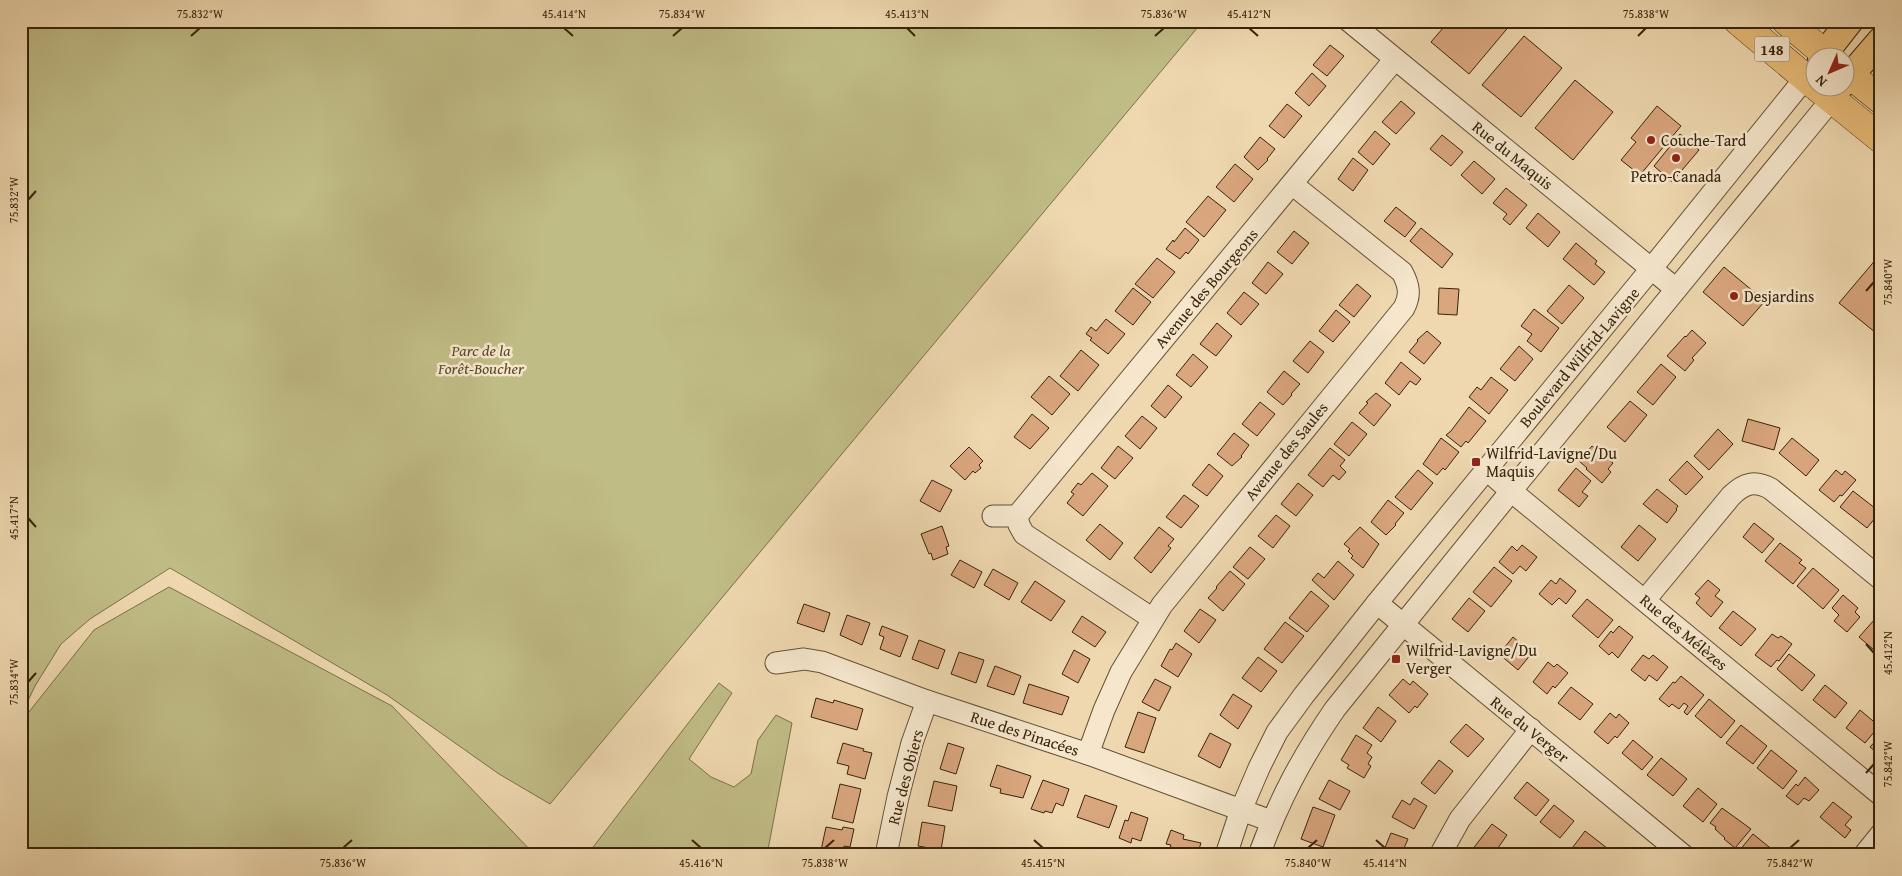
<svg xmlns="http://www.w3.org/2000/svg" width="1902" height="876" font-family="'Gentium Book Plus',serif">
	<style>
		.green { fill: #c0bc86; stroke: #7c7048 }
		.building { fill: #daa67e; stroke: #37240b }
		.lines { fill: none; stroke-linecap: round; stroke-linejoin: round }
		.minor-casing { stroke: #655134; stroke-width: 23 }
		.major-casing { stroke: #37240b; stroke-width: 28 }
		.highway-casing { stroke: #37240b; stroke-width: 29 }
		.minor { stroke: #f5e6cc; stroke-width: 21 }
		.major { stroke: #e8bc78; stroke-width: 26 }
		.highway { stroke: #e8bc78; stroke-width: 28 }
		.ticks { fill: none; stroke: #37240b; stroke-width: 2 }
		.poi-dot { fill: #8f2418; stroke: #f5e6cc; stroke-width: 2 }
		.labels { text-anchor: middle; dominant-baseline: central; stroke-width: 5; stroke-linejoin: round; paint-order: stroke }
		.shield { fill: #f5e6cc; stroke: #705e45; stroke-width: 1 }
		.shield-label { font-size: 15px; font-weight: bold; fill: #37240b }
		.poi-label { font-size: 16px; fill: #37240b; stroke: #f5e6cc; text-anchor: start }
		.street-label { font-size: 16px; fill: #37240b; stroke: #f5e6cc }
		.park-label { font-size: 16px; font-style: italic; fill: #594a2a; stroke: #f5e6cc }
		.neatline { fill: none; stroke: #37240b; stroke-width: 2 }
		.ticks-label { font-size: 12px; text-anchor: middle; fill: #37240b }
	</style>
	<rect width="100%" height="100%" fill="#efd8b0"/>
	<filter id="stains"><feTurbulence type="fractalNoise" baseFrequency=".004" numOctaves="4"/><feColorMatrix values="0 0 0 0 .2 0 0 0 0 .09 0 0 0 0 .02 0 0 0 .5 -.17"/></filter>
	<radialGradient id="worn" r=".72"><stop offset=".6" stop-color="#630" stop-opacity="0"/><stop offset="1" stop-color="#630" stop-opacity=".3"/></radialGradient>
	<g class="green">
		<polygon points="21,21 1203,21 550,804 499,774 387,695 170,568 90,619 61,644 35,686 21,715"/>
		<polygon points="169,587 392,706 535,855 21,855 21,722 94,630"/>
		<polygon points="719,683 732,693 689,759 711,777 734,787 751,774 758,740 776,715 792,723 767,855 587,855"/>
	</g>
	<g class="building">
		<polygon points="1449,21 1507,21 1511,24 1469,74 1431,42"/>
		<polygon points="1524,36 1562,68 1521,117 1482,85"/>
		<polygon points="1330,45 1344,56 1327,76 1313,65"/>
		<polygon points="1312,73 1326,86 1309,106 1295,93"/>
		<polygon points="1575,80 1613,112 1573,160 1535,128"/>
		<polygon points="1401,101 1415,113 1396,134 1382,122"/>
		<polygon points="1287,104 1302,116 1284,138 1269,126"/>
		<polygon points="1657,106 1681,126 1640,175 1621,160 1636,142 1631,138"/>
		<polygon points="1375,131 1390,144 1373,165 1358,152"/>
		<polygon points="1680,134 1699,150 1672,182 1654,166"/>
		<polygon points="1442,135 1463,152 1451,166 1430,149"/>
		<polygon points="1260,137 1275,149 1267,159 1268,160 1258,170 1244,157"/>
		<polygon points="1353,158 1368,170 1353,191 1338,179"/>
		<polygon points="1474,161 1495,179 1482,194 1461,175"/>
		<polygon points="1235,164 1253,179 1234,202 1216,187"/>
		<polygon points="1506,188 1527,205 1510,225 1503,219 1507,214 1493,203"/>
		<polygon points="1208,196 1226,210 1204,237 1186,222"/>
		<polygon points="1396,207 1416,223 1405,237 1384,221"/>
		<polygon points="1538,213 1560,232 1548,247 1526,228"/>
		<polygon points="1185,228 1199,240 1188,254 1186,252 1180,259 1166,249 1173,240 1174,242"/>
		<polygon points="1421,228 1453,254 1442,268 1410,241"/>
		<polygon points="1294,231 1309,243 1292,264 1277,252"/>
		<polygon points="1576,243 1597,261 1595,264 1605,272 1594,285 1563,259"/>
		<polygon points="1157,258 1175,272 1153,298 1135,284"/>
		<polygon points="1877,258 1881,261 1881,337 1839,303"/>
		<polygon points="1268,262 1283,274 1266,294 1252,283"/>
		<polygon points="1724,267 1765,301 1743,326 1703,292"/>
		<polygon points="1357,284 1371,296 1354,317 1339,305"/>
		<polygon points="1569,285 1584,298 1562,324 1547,311"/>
		<polygon points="1133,288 1151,302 1133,325 1115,311"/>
		<polygon points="1439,288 1459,289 1457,315 1438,314"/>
		<polygon points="1244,292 1259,304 1241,325 1227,313"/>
		<polygon points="1534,309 1559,328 1541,352 1527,341 1532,334 1521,326"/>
		<polygon points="1336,310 1350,322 1333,342 1319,331"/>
		<polygon points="1106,319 1125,334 1108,354 1090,340 1092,338 1086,334 1091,327 1096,331"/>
		<polygon points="1217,323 1232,336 1216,356 1200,344"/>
		<polygon points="1692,330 1706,343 1692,358 1694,360 1685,371 1667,356 1685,336 1686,337"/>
		<polygon points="1427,331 1441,343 1424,364 1409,352 1418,341 1417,340"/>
		<polygon points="1310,341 1324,352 1308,373 1293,361"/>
		<polygon points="1519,346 1533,359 1515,381 1500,369"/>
		<polygon points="1081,350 1099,365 1078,391 1060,376"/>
		<polygon points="1193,354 1208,367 1191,387 1176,375"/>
		<polygon points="1401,362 1421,379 1416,385 1410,381 1399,395 1385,383"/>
		<polygon points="1661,364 1676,377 1653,405 1637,392"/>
		<polygon points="1284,371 1300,384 1291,394 1292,395 1283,405 1267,392"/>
		<polygon points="1049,376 1070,394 1052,415 1031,397"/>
		<polygon points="1491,377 1508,390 1489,414 1469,397 1477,387 1481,390"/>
		<polygon points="1168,385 1182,397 1165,418 1151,406"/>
		<polygon points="1376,393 1391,405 1374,426 1359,413 1368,403 1366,402"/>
		<polygon points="1630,401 1647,415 1625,442 1607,427"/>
		<polygon points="1260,402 1275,414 1257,436 1242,424"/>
		<polygon points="1469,407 1486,421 1468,443 1466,441 1461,447 1446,435 1451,431"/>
		<polygon points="1032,414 1049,428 1030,449 1014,437"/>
		<polygon points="1142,416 1157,428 1140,449 1125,436"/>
		<polygon points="1748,419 1780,428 1774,450 1742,441"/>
		<polygon points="1352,422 1367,434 1349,456 1334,444"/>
		<polygon points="1718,429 1733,444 1709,470 1694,456"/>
		<polygon points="1234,433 1249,445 1241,456 1242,457 1232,466 1217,454"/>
		<polygon points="1441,438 1459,452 1445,470 1443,468 1437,475 1423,464"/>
		<polygon points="1792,438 1819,460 1806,476 1779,453"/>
		<polygon points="1118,446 1133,458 1115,479 1101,468"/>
		<polygon points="1592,446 1613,463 1608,469 1611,472 1602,483 1586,469 1587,468 1579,461"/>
		<polygon points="969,447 983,461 979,465 981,468 975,473 973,471 965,480 950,466"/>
		<polygon points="1330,448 1345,460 1340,466 1346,472 1339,480 1333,475 1323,487 1308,475"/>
		<polygon points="1687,461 1703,477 1686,495 1669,480"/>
		<polygon points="1209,464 1223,476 1207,496 1192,485"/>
		<polygon points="1576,468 1591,481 1582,492 1588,496 1579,507 1558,490"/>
		<polygon points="1418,470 1433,483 1411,510 1395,497"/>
		<polygon points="1836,470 1842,475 1845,471 1856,480 1842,496 1840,495 1834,502 1819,490"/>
		<polygon points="1092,473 1108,486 1083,516 1067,503 1074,494 1071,492 1078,483 1081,485"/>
		<polygon points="932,480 952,490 940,512 920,501"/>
		<polygon points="1298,483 1313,495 1296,516 1281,504"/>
		<polygon points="1657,489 1678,506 1676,509 1677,510 1667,523 1643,504"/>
		<polygon points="1853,491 1880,512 1867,528 1840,507"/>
		<polygon points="1184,495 1199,506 1181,528 1166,517"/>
		<polygon points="1388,500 1404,513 1395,524 1396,525 1386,535 1371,522"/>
		<polygon points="1276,515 1290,526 1273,548 1258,536"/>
		<polygon points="1754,523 1774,539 1762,553 1743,537"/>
		<polygon points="1100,524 1123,543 1110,560 1086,540"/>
		<polygon points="1639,525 1656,539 1638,561 1621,547"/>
		<polygon points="942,526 949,546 946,547 948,554 933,560 931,553 929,554 921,534"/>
		<polygon points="1159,527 1174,539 1168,546 1171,548 1151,573 1134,558"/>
		<polygon points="1360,527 1379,544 1363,568 1351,558 1353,556 1348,551 1350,549 1344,544"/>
		<polygon points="1881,531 1881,544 1874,539"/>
		<polygon points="1780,543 1802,560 1799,563 1806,568 1793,584 1765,561"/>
		<polygon points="1522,545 1537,557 1526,571 1520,566 1513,574 1499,562 1512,546 1517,551"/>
		<polygon points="1250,547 1265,559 1248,579 1233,567"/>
		<polygon points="960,560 982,572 974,588 951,575"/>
		<polygon points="1338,561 1354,575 1334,600 1312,580 1318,573 1324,578"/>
		<polygon points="1494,567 1512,581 1491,607 1473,592"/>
		<polygon points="1813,568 1839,590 1823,609 1797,586"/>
		<polygon points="993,569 1018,583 1009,600 984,585"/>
		<polygon points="1230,571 1245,584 1223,611 1208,598 1217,588 1216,587"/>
		<polygon points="1560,578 1576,591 1566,604 1559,598 1552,605 1539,594 1551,580 1556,584"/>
		<polygon points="1708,580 1720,590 1715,596 1723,602 1711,617 1696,603 1700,598 1695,594"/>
		<polygon points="1035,581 1065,601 1051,621 1021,602"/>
		<polygon points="1311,591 1329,606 1307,632 1289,618"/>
		<polygon points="1843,595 1858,608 1855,612 1860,617 1847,632 1834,621 1839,615 1832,608"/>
		<polygon points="1469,598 1485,611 1468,632 1452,619"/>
		<polygon points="1587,599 1613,620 1598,638 1572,616"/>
		<polygon points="804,604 830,613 824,632 797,623"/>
		<polygon points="1200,609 1216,620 1199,643 1184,631"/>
		<polygon points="1733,611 1756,629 1741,646 1719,628"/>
		<polygon points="847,615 870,623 862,645 840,635"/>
		<polygon points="1082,616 1106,632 1095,647 1072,632"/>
		<polygon points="1875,619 1881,624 1881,656 1859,637"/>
		<polygon points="1285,622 1304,636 1282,663 1264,649"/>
		<polygon points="882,626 908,636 900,657 880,649 884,637 879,635"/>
		<polygon points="1619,626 1633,637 1618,658 1612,652 1609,655 1599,646 1611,631 1613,633"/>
		<polygon points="1772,634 1778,638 1781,636 1792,644 1779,661 1777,660 1771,667 1755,655"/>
		<polygon points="1513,637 1532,653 1518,670 1499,654"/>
		<polygon points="919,640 945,650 938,669 912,659"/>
		<polygon points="1176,643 1192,654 1178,677 1161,666 1170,649 1172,650"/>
		<polygon points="1074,650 1090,659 1078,683 1062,674"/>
		<polygon points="959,652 984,660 976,683 951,674"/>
		<polygon points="1789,654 1815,675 1802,691 1777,669"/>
		<polygon points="1643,655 1649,659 1653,655 1668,667 1657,681 1649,675 1645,681 1631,670"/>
		<polygon points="1258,657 1277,671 1261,692 1242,678"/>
		<polygon points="1548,662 1554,667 1557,664 1568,673 1555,688 1553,686 1547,694 1533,682"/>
		<polygon points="995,666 1021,676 1014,695 987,686"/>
		<polygon points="1681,676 1704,695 1687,715 1684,712 1688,706 1684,703 1679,709 1672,704 1669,707 1659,699 1673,682 1675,683"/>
		<polygon points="1155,679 1171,687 1159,711 1142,702"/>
		<polygon points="1403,679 1410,685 1413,681 1428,694 1417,708 1415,706 1409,713 1389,695"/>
		<polygon points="1029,684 1069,697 1062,715 1023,703"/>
		<polygon points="1825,685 1847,703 1835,718 1813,700"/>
		<polygon points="1571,687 1593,704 1580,720 1558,703"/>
		<polygon points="1233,694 1252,706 1238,729 1220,715"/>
		<polygon points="816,698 833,703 834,700 863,709 857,730 811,717"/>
		<polygon points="1709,699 1735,721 1721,738 1695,716"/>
		<polygon points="1378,707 1396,721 1381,742 1363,728"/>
		<polygon points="1860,710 1879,726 1865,743 1846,728"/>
		<polygon points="1138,712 1156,718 1144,753 1125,747"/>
		<polygon points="1610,713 1616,718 1619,714 1629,723 1617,738 1615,736 1608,744 1594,732"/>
		<polygon points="1466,724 1484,739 1468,757 1450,742"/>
		<polygon points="1741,725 1767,746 1753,764 1726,743"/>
		<polygon points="1210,733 1231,744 1220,768 1198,756"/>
		<polygon points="1356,735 1372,745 1367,753 1372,757 1368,764 1371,766 1364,778 1347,768 1349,765 1341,760"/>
		<polygon points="1881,735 1881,756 1870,747"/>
		<polygon points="1633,740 1653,757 1642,770 1622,753"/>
		<polygon points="843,743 864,749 863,751 872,753 865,779 847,774 849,766 837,763"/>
		<polygon points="948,743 964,748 956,774 940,769"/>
		<polygon points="1771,750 1797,771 1783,789 1757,768"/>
		<polygon points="1661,758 1687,779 1673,796 1647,775"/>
		<polygon points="1439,760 1453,771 1435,794 1421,783"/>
		<polygon points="997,765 1031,776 1023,798 1000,793 1001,789 990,786"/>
		<polygon points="1805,777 1819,790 1809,801 1804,798 1798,805 1786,796 1796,784 1798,786"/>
		<polygon points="1043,780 1069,789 1063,806 1056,803 1052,813 1045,811 1044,813 1031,809"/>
		<polygon points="1329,780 1350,791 1340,810 1319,799"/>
		<polygon points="934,781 957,786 952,811 928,806"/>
		<polygon points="1527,782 1549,800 1536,816 1514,798"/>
		<polygon points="840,784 861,789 853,823 832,818"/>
		<polygon points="1698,788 1717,804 1703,822 1683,806"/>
		<polygon points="1085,795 1117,806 1109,828 1077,817"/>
		<polygon points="1414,798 1427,806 1414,829 1392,817 1402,800 1410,805"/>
		<polygon points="1833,802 1852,817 1845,825 1851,830 1845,838 1820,817"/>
		<polygon points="1554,805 1574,821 1560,838 1540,822"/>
		<polygon points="1313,807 1335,815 1323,847 1301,839"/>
		<polygon points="1722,808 1751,829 1735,848 1724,839 1725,838 1715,829 1716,827 1710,823"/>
		<polygon points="1131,812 1148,818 1141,841 1132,838 1131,843 1119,838 1125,820 1128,821"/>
		<polygon points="922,822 945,826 941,850 918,846"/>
		<polygon points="1492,824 1507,835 1493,855 1478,855 1472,850"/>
		<polygon points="826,827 842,830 843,827 854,829 850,847 844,846 842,855 820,855"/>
		<polygon points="1171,830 1184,835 1183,839 1201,843 1197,855 1168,855 1171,845 1166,844"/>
		<polygon points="1585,831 1607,848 1602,855 1583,855 1573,847"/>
		<polygon points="1391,833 1408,839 1401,855 1382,855"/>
		<polygon points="1753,834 1779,855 1744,855 1739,851"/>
	</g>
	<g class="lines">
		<defs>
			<g id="minor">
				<polyline points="1349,21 1676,289"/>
				<polyline points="1486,469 1511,491 1881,795"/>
				<polyline points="993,516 1017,516"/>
				<polyline points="1017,516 1395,59"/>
				<polyline points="1017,516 1019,525 1024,534 1153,619"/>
				<path d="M1645 600 1731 496C1744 483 1755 480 1771 489L1881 579"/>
				<polyline points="1377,603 1683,855"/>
				<polyline points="776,663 804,659 822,662 927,701 1088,754 1271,821"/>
				<path d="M1088 754 1104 710 1121 672 1162 605 1404 308C1411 295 1409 285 1402 272L1292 184"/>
				<polyline points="886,855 898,797 912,743 927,701"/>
				<polyline points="1226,855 1241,810 1259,768 1277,732 1304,695 1377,603 1651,269 1806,77"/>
				<path d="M1259 855C1279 800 1302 757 1335 709L1511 491 1832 99"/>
				<polyline points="1440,855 1460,819 1531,729"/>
				<polyline points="1864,855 1881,834"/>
			</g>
			<g id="major">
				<polyline points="1821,58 1850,21"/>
				<polyline points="1844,83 1881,40"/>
			</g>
			<g id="highway">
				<polyline points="1738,21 1814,85"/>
				<polyline points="1786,21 1830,58"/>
				<polyline points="1844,70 1881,100"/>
				<polyline points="1818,88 1881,139"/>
			</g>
		</defs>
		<use href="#minor" class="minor-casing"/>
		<use href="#major" class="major-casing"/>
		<use href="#highway" class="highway-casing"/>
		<use href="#minor" class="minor"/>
		<use href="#major" class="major"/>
		<use href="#highway" class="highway"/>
	</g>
	<path class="ticks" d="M564 28 573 36M907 28 915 36M1249 28 1258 36M191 36 200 28M673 36 682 28M1155 36 1164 28M1638 36 1646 28M28 200 36 191M1866 291 1874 282M28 518 36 527M1866 644 1874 653M28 682 36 673M1866 773 1874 764M692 840 701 848M1034 840 1043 848M1376 840 1385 848M343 848 352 840M825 848 834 840M1308 848 1317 840M1790 848 1799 840"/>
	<g class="poi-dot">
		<circle cx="1651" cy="140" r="5"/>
		<circle cx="1676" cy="158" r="5"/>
		<circle cx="1734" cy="296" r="5"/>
		<rect x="1471" y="457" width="10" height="10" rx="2.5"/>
		<rect x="1391" y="654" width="10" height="10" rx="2.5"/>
	</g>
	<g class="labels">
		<rect class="shield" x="1754.5" y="36.5" width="35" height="25" rx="4"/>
		<g class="shield-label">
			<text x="1772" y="49">148</text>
		</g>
		<g class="poi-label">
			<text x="1661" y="140">Couche-Tard</text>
			<text x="1676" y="176" text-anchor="middle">Petro-Canada</text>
			<text x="1744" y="296">Desjardins</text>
			<text x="1486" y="453">Wilfrid-Lavigne/Du<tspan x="1486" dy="18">Maquis</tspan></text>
			<text x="1406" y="650">Wilfrid-Lavigne/Du<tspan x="1406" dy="18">Verger</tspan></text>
		</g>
		<g class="street-label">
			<text transform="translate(1513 155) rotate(39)">Rue du Maquis</text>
			<text transform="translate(1206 288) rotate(-50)">Avenue des Bourgeons</text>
			<text transform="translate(1579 357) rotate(-50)">Boulevard Wilfrid-Lavigne</text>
			<text transform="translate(1286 451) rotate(-51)">Avenue des Saules</text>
			<text transform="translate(1684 632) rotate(40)">Rue des Mélèzes</text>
			<text transform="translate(1530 729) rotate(39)">Rue du Verger</text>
			<text transform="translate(1025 733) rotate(18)">Rue des Pinacées</text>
			<text transform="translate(905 777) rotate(-75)">Rue des Obiers</text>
		</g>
		<g class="park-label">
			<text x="481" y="350">Parc de la<tspan x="481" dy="18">Forêt-Boucher</tspan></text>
		</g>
	</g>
	<rect width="1902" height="876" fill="none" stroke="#efd8b0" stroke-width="55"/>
	<g transform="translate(1830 72) rotate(225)"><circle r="24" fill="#f5e6cc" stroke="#a9987f"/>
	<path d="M0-4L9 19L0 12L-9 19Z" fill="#8f2418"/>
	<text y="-8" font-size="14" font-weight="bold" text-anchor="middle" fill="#37240b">N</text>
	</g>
	<rect x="28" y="28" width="1846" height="820" class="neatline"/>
	<g class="ticks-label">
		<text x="200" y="18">75.832°W</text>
		<text x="564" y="18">45.414°N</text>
		<text x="682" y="18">75.834°W</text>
		<text x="907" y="18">45.413°N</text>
		<text x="1164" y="18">75.836°W</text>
		<text x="1249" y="18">45.412°N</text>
		<text x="1646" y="18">75.838°W</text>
		<text transform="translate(14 200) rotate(-90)" y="4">75.832°W</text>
		<text transform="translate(1888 282) rotate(-90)" y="4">75.840°W</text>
		<text transform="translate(14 518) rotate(-90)" y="4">45.417°N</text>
		<text transform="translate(1888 653) rotate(-90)" y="4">45.412°N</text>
		<text transform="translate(14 682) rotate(-90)" y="4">75.834°W</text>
		<text transform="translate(1888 764) rotate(-90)" y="4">75.842°W</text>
		<text x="343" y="867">75.836°W</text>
		<text x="701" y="867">45.416°N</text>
		<text x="825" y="867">75.838°W</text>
		<text x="1043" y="867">45.415°N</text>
		<text x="1308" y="867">75.840°W</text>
		<text x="1385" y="867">45.414°N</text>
		<text x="1790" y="867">75.842°W</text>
	</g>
	<rect width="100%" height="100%" filter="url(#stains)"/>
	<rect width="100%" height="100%" fill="url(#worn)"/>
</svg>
